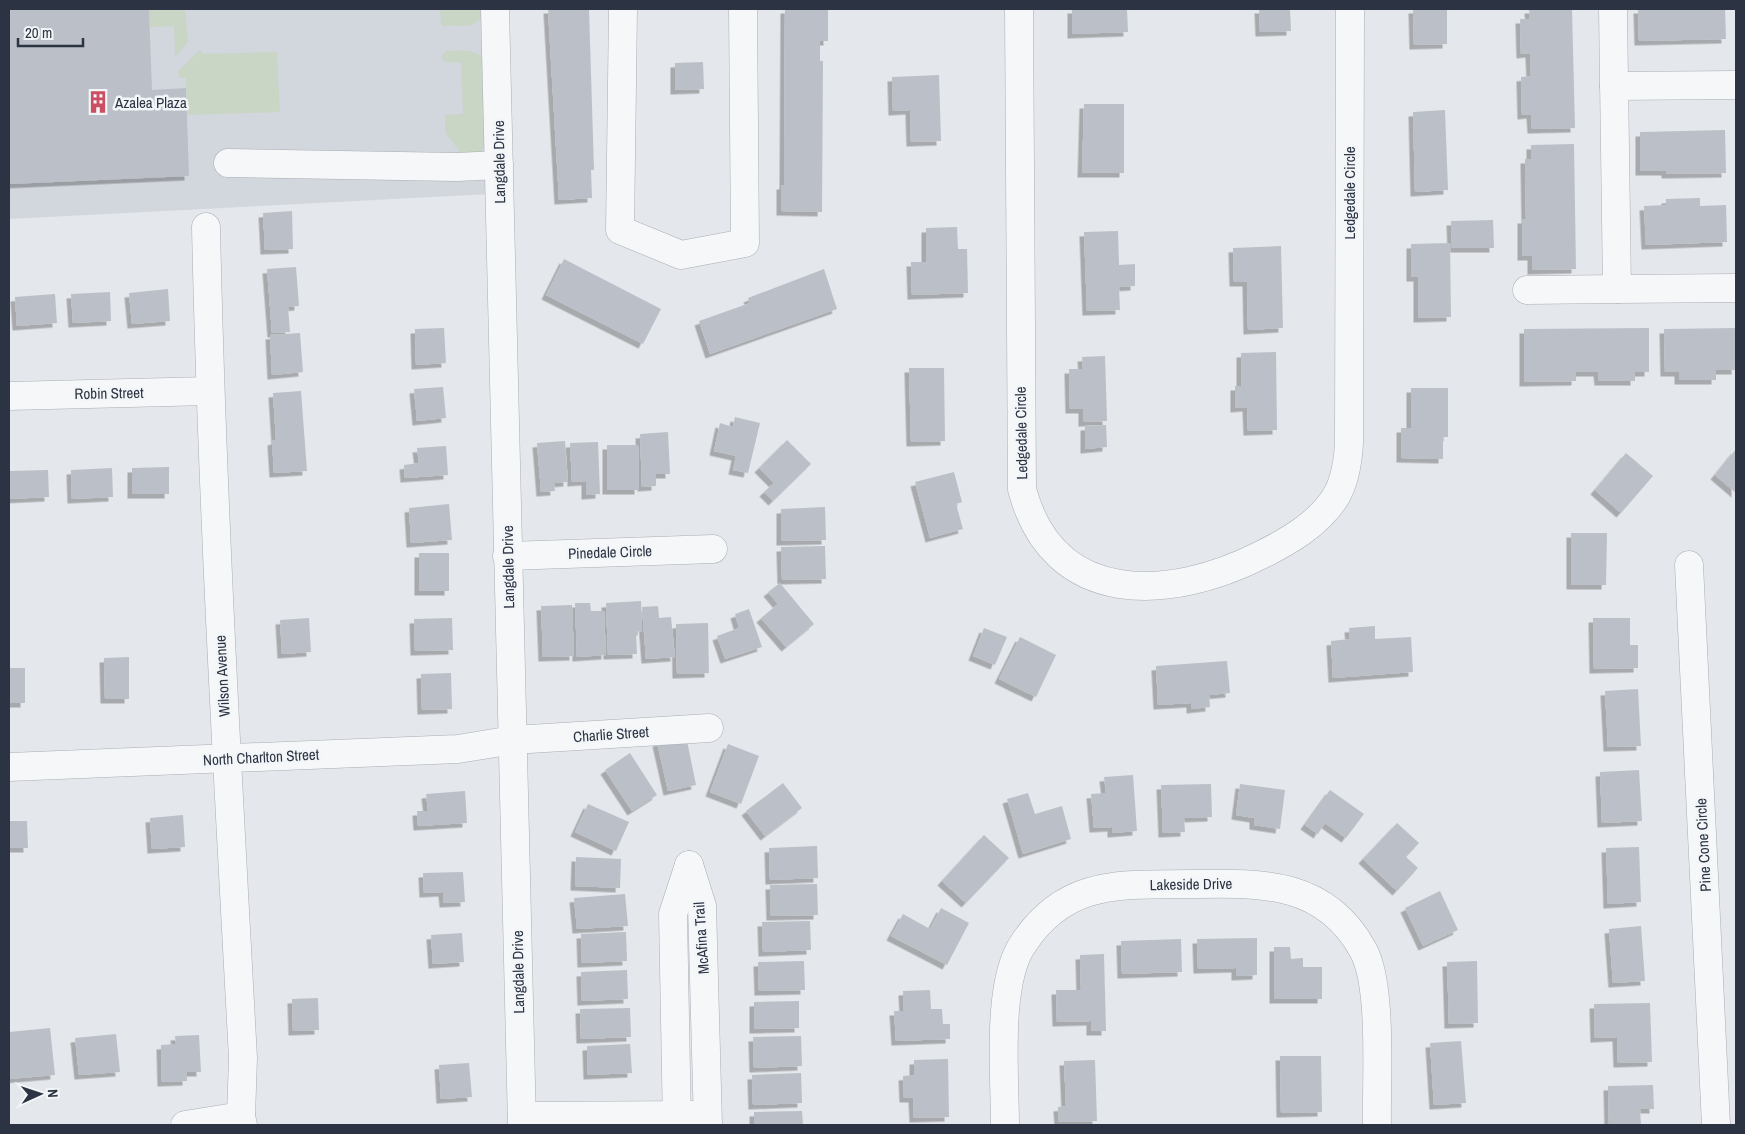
<svg xmlns="http://www.w3.org/2000/svg" width="1745" height="1134" font-family="'Archivo Narrow',sans-serif">
	<style>
		.built { fill: #d2d6dd }
		.green { fill: #c9d5c5 }
		.building { fill: #bbc0c8; filter: url(#shadow) }
		.lines { fill: none; stroke-linecap: round; stroke-linejoin: round }
		.minor-casing { stroke: #a9aeb5; stroke-width: 29 }
		.minor { stroke: #f6f7f9; stroke-width: 28 }
		.labels { text-anchor: middle; dominant-baseline: central; stroke-width: 5; stroke-linejoin: round; paint-order: stroke }
		.poi-label { font-size: 15px; fill: #2c3443; stroke: #f3f6f8; text-anchor: start }
		.street-label { font-size: 15px; fill: #2c3443; stroke: #f3f6f8 }
	</style>
	<defs>
		<filter id="shadow"><feDropShadow dx="-4.5" dy="4.5" stdDeviation="0" flood-color="#0004"/></filter>
	</defs>
	<rect width="100%" height="100%" fill="#e4e7eb"/>
	<polygon class="built" points="9,9 485,9 490,194 9,219"/>
	<g class="green">
		<polygon points="149,9 185,9 188,42 175,57 174,26 150,27"/>
		<path d="M440 9H485C479 31 462 25 443 26L441 24Z"/>
		<polygon points="200,50 203,54 277,52 280,112 187,115 186,78 179,78 178,71"/>
		<path d="M446 51C462 51 476 47 486 63L488 137 478 159 464 157 445 132V115L463 114 461 62C453 62 446 65 441 57Z"/>
	</g>
	<g class="building">
		<polygon points="9,9 149,9 152,90 186,88 189,176 9,184"/>
		<polygon points="548,9 589,9 594,170 591,170 592,198 559,200"/>
		<polygon points="785,9 828,9 828,41 820,41 820,61 823,61 822,212 781,211 781,185 784,185"/>
		<polygon points="1072,9 1127,9 1128,32 1072,34"/>
		<polygon points="1259,9 1290,9 1291,31 1260,32"/>
		<polygon points="1413,9 1447,9 1447,44 1414,45"/>
		<polygon points="1529,9 1572,9 1575,128 1532,129 1531,114 1522,115 1521,77 1531,76 1530,53 1521,54 1520,19 1530,19"/>
		<polygon points="1638,9 1725,9 1726,39 1639,41"/>
		<polygon points="703,62 704,89 675,90 675,63"/>
		<polygon points="939,75 941,141 911,142 910,110 893,111 892,77"/>
		<polygon points="1084,104 1124,104 1124,173 1082,173"/>
		<polygon points="1445,110 1448,190 1415,192 1413,112"/>
		<polygon points="1725,130 1726,173 1666,174 1666,171 1640,171 1640,132"/>
		<polygon points="1574,144 1576,269 1532,270 1532,256 1522,256 1522,219 1526,219 1525,159 1531,159 1531,145"/>
		<polygon points="1700,198 1700,206 1726,205 1727,242 1646,245 1644,206 1666,205 1666,199"/>
		<polygon points="292,211 293,249 265,250 263,213"/>
		<polygon points="1493,220 1494,248 1452,248 1451,221"/>
		<polygon points="957,227 958,249 967,249 968,293 912,295 911,262 926,262 926,228"/>
		<polygon points="1118,231 1119,265 1135,264 1135,286 1119,287 1120,310 1087,311 1084,232"/>
		<polygon points="1450,243 1451,317 1418,318 1418,277 1411,277 1411,244"/>
		<polygon points="1281,246 1283,328 1248,330 1247,282 1234,282 1233,248"/>
		<polygon points="564,259 661,309 643,344 546,295"/>
		<polygon points="296,267 299,306 288,307 290,332 272,333 267,269"/>
		<polygon points="824,269 837,309 710,354 699,321 750,303 748,298"/>
		<polygon points="168,289 170,321 132,324 129,293"/>
		<polygon points="110,292 111,321 73,323 71,294"/>
		<polygon points="55,294 57,323 17,326 15,297"/>
		<polygon points="444,328 446,363 416,365 415,329"/>
		<polygon points="1649,328 1649,372 1635,372 1635,381 1599,381 1598,372 1576,372 1576,381 1524,382 1524,329"/>
		<polygon points="1736,328 1736,370 1716,370 1716,380 1679,380 1679,372 1665,372 1664,329"/>
		<polygon points="300,333 303,372 272,375 270,335"/>
		<polygon points="1276,352 1277,430 1248,431 1247,407 1235,408 1235,386 1241,386 1241,353"/>
		<polygon points="1105,356 1107,421 1083,422 1083,409 1070,409 1069,369 1083,369 1082,357"/>
		<polygon points="909,368 944,368 945,441 911,442"/>
		<polygon points="443,387 446,418 417,421 414,389"/>
		<polygon points="1411,388 1448,388 1448,437 1443,437 1443,459 1401,458 1401,428 1411,428"/>
		<polygon points="301,391 307,471 274,473 272,441 276,440 273,393"/>
		<polygon points="735,417 760,423 748,473 733,470 736,456 714,451 720,423 733,427"/>
		<polygon points="1106,425 1107,447 1085,449 1085,426"/>
		<polygon points="668,432 670,474 656,474 656,486 642,487 640,434"/>
		<polygon points="787,440 811,464 773,501 764,492 774,483 759,468"/>
		<polygon points="565,441 568,482 554,483 555,491 541,492 537,443"/>
		<polygon points="598,442 600,494 586,495 586,481 572,482 570,443"/>
		<polygon points="607,445 638,445 639,490 607,490"/>
		<polygon points="446,446 448,475 405,478 404,465 419,463 417,448"/>
		<polygon points="1736,449 1736,493 1715,475"/>
		<polygon points="1626,453 1653,476 1621,513 1595,490"/>
		<polygon points="169,467 169,494 132,494 132,468"/>
		<polygon points="112,468 113,497 72,499 71,470"/>
		<polygon points="48,470 49,497 9,499 9,471"/>
		<polygon points="954,472 962,502 956,504 963,529 930,538 915,482"/>
		<polygon points="449,504 452,540 411,543 409,508"/>
		<polygon points="825,507 826,540 781,541 781,509"/>
		<polygon points="1571,533 1607,533 1606,585 1571,585"/>
		<polygon points="825,546 826,579 782,580 781,547"/>
		<rect x="419" y="553" width="30" height="38"/>
		<polygon points="780,583 814,624 786,647 761,618 778,604 768,592"/>
		<polygon points="641,601 642,631 636,632 637,654 608,655 606,603"/>
		<polygon points="575,603 590,603 591,611 604,611 606,655 577,657"/>
		<polygon points="572,605 574,656 543,657 541,606"/>
		<polygon points="658,606 659,618 671,617 675,657 646,659 642,607"/>
		<polygon points="749,609 762,647 725,659 717,636 739,628 735,614"/>
		<polygon points="309,618 311,652 282,654 280,620"/>
		<polygon points="452,618 453,650 415,651 414,619"/>
		<polygon points="1593,618 1630,618 1630,645 1638,645 1638,668 1594,669"/>
		<polygon points="708,623 709,673 677,674 676,624"/>
		<polygon points="1375,626 1375,639 1411,637 1413,672 1333,678 1331,641 1350,639 1349,628"/>
		<polygon points="984,628 1007,637 995,665 973,656"/>
		<polygon points="1020,637 1056,655 1036,697 999,679"/>
		<polygon points="129,657 129,699 105,699 104,658"/>
		<polygon points="1227,661 1230,693 1209,695 1210,707 1191,709 1191,703 1158,705 1156,666"/>
		<rect x="9" y="668" width="16" height="35"/>
		<polygon points="451,673 452,709 422,710 421,674"/>
		<polygon points="1638,689 1641,746 1608,747 1605,691"/>
		<polygon points="686,736 696,785 668,791 657,742"/>
		<polygon points="728,744 759,756 741,804 710,792"/>
		<polygon points="630,753 657,795 632,811 605,770"/>
		<polygon points="1639,770 1642,821 1602,823 1600,772"/>
		<polygon points="1133,775 1137,831 1112,833 1112,827 1094,828 1091,794 1106,793 1104,777"/>
		<polygon points="783,783 802,808 765,836 746,811"/>
		<polygon points="1211,784 1212,817 1184,818 1185,832 1163,833 1161,785"/>
		<polygon points="1240,784 1285,790 1280,829 1254,825 1254,818 1236,815"/>
		<polygon points="1330,790 1364,814 1346,838 1325,823 1318,834 1305,825"/>
		<polygon points="465,791 467,823 418,826 417,811 428,811 426,794"/>
		<polygon points="1028,793 1035,814 1062,806 1071,839 1023,854 1007,799"/>
		<polygon points="588,804 629,822 616,851 575,832"/>
		<polygon points="183,815 185,847 152,849 150,818"/>
		<polygon points="9,821 27,821 28,848 9,848"/>
		<polygon points="1397,823 1419,843 1406,857 1418,868 1397,891 1363,859"/>
		<polygon points="984,835 1009,858 966,903 942,881"/>
		<polygon points="817,846 818,878 770,880 769,848"/>
		<polygon points="1639,847 1641,902 1608,904 1606,848"/>
		<polygon points="576,857 621,859 620,888 575,886"/>
		<polygon points="463,872 465,902 444,903 443,892 424,893 423,873"/>
		<polygon points="817,884 818,915 771,916 770,885"/>
		<polygon points="1440,891 1458,930 1423,946 1405,908"/>
		<polygon points="625,894 628,926 577,929 574,898"/>
		<polygon points="941,908 969,923 947,965 891,936 903,914 930,929"/>
		<polygon points="810,921 811,950 763,952 762,922"/>
		<polygon points="1641,926 1645,981 1613,983 1609,929"/>
		<polygon points="626,932 627,961 582,963 581,934"/>
		<polygon points="462,933 464,962 433,964 431,935"/>
		<polygon points="1257,938 1257,975 1236,976 1236,968 1198,969 1197,939"/>
		<polygon points="1181,939 1182,972 1122,974 1121,941"/>
		<polygon points="1274,947 1290,947 1291,959 1303,958 1303,967 1322,967 1322,999 1274,999"/>
		<polygon points="1104,954 1106,1031 1091,1031 1091,1021 1057,1022 1056,990 1081,990 1080,955"/>
		<polygon points="804,961 805,990 759,991 758,962"/>
		<polygon points="1477,961 1478,1023 1449,1024 1447,962"/>
		<polygon points="627,970 628,999 582,1001 581,972"/>
		<polygon points="930,990 931,1009 942,1009 943,1024 950,1024 950,1039 896,1041 894,1011 904,1011 903,991"/>
		<polygon points="318,998 319,1030 293,1031 292,999"/>
		<polygon points="799,1001 799,1028 754,1029 754,1002"/>
		<polygon points="1650,1003 1652,1062 1618,1063 1617,1037 1595,1038 1594,1004"/>
		<polygon points="630,1008 631,1037 581,1039 580,1009"/>
		<polygon points="50,1028 55,1075 9,1079 9,1032"/>
		<polygon points="116,1034 120,1072 79,1075 75,1038"/>
		<polygon points="199,1035 201,1072 187,1072 187,1081 162,1082 161,1045 176,1044 175,1036"/>
		<polygon points="801,1036 802,1066 754,1068 753,1037"/>
		<polygon points="1461,1041 1466,1103 1434,1105 1430,1043"/>
		<polygon points="630,1044 632,1073 588,1075 587,1046"/>
		<polygon points="1280,1056 1321,1056 1322,1112 1281,1113"/>
		<polygon points="948,1059 949,1117 914,1118 913,1098 904,1098 903,1076 914,1075 914,1060"/>
		<polygon points="1095,1060 1097,1121 1059,1122 1058,1107 1066,1106 1064,1061"/>
		<polygon points="469,1063 472,1097 441,1099 439,1065"/>
		<polygon points="801,1073 802,1103 753,1105 752,1075"/>
		<polygon points="1653,1085 1654,1109 1640,1109 1641,1125 1609,1125 1608,1086"/>
		<polygon points="802,1111 803,1125 754,1125 754,1112"/>
	</g>
	<g class="lines">
		<defs>
			<g id="minor">
				<polyline points="495,9 522,1125"/>
				<polyline points="623,9 620,230 681,255 745,243 743,9"/>
				<path d="M1019 9 1022 489C1053 608 1170 601 1261 555 1289 541 1317 525 1335 498 1345 482 1348 461 1349 443L1350 9"/>
				<polyline points="1613,9 1617,289 1736,288"/>
				<polyline points="1614,86 1736,85"/>
				<polyline points="228,163 457,167 499,165"/>
				<path d="M206 227C212 504 228 781 243 1058L241 1116 243 1125"/>
				<polyline points="1527,290 1617,289"/>
				<polyline points="9,396 209,391"/>
				<polyline points="507,556 713,549"/>
				<polyline points="1689,565 1716,1125"/>
				<polyline points="9,767 458,749 513,740 709,728"/>
				<polyline points="689,865 702,906 708,1125"/>
				<polyline points="522,1116 695,1115"/>
				<polyline points="185,1125 241,1116"/>
				<polyline points="677,1125 673,914 689,865"/>
				<path d="M1005 1125C1005 1077 996 983 1023 944 1066 878 1123 885 1191 884 1259 883 1325 880 1363 950 1383 985 1376 1082 1377 1125"/>
			</g>
		</defs>
		<use href="#minor" class="minor-casing"/>
		<use href="#minor" class="minor"/>
	</g>
	<defs>
		<symbol id="building-bare" viewBox="-9 -9 18 18"><path d="M-4-6H4V6H1V3H-1V6H-4ZM-2.5-4.3h1.7v1.8h-1.7ZM.8-4.3h1.7v1.8H.8ZM-2.5-1h1.7V.8h-1.7ZM.8-1h1.7V.8H.8Z" fill="#cb4e62" stroke="#f3f6f8" stroke-width="2.5" paint-order="stroke"/></symbol>
	</defs>
	<g fill-rule="evenodd">
		<use href="#building-bare" x="82" y="86" width="32" height="32"/>
	</g>
	<g class="labels">
		<g class="poi-label">
			<text x="115" y="102">Azalea Plaza</text>
		</g>
		<g class="street-label">
			<text transform="translate(499 162) rotate(-91)">Langdale Drive</text>
			<text transform="translate(1349 193) rotate(-90)">Ledgedale Circle</text>
			<text transform="translate(109 393) rotate(-1)">Robin Street</text>
			<text transform="translate(1021 433) rotate(-91)">Ledgedale Circle</text>
			<text transform="translate(610 552) rotate(-2)">Pinedale Circle</text>
			<text transform="translate(508 567) rotate(-91)">Langdale Drive</text>
			<text transform="translate(222 676) rotate(-93)">Wilson Avenue</text>
			<text transform="translate(611 734) rotate(-4)">Charlie Street</text>
			<text transform="translate(261 757) rotate(-3)">North Charlton Street</text>
			<text transform="translate(1703 845) rotate(-93)">Pine Cone Circle</text>
			<text transform="translate(1191 884) rotate(-1)">Lakeside Drive</text>
			<text transform="translate(701 938) rotate(-94)">McAfina Trail</text>
			<text transform="translate(518 972) rotate(-91)">Langdale Drive</text>
		</g>
	</g>
	<rect width="1745" height="1134" fill="none" stroke="#2c3443" stroke-width="20"/>
	<g transform="translate(40 1094) rotate(87)" stroke="#f3f6f8" stroke-width="4" paint-order="stroke">
	<path d="M0-4L9 19L0 12L-9 19Z" fill="#2c3443"/>
	<text y="-8" font-size="14" font-weight="bold" text-anchor="middle" fill="#2c3443">N</text>
	</g>
	<path d="M18 38v8h65v-8" fill="none" stroke="#2c3443" stroke-width="2.5"/>
	<text x="25" y="38" font-size="15" fill="#2c3443" stroke="#f3f6f8" stroke-width="4" paint-order="stroke">20 m</text>
</svg>
